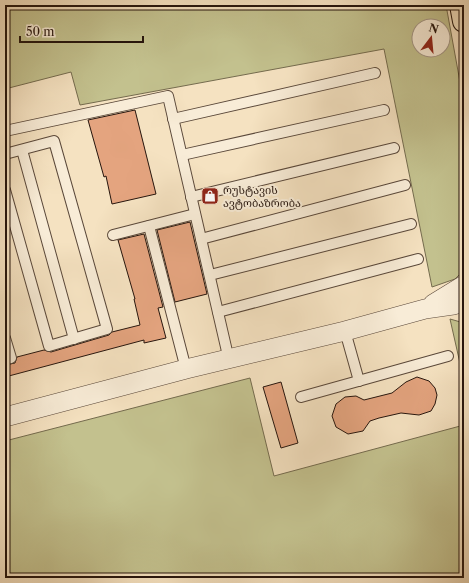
<svg xmlns="http://www.w3.org/2000/svg" width="469" height="583" font-family="'Libre Caslon Text','Noto Serif Georgian',serif">
	<style>
		.green { fill: #c3c18e; stroke: #746b4e; fill-rule: evenodd }
		.building { fill: #e4a47f; stroke: #26150d }
		.lines { fill: none; stroke-linecap: round; stroke-linejoin: round }
		.service-casing { stroke: #5a483a; stroke-width: 12 }
		.minor-casing { stroke: #5a483a; stroke-width: 20 }
		.motorway-casing { stroke: #26150d; stroke-width: 24 }
		.service { stroke: #f8ecd7; stroke-width: 10 }
		.minor { stroke: #f8ecd7; stroke-width: 19 }
		.motorway { stroke: #f5e2c1; stroke-width: 22 }
		.labels { text-anchor: middle; dominant-baseline: central; stroke-width: 4; stroke-linejoin: round; paint-order: stroke }
		.poi-label { font-size: 11px; fill: #26150d; stroke: #f8ecd7; text-anchor: start }
	</style>
	<rect width="100%" height="100%" fill="#f5e2c1"/>
	<filter id="stains"><feTurbulence type="fractalNoise" baseFrequency=".005" numOctaves="4"/><feColorMatrix values="0 0 0 0 .2 0 0 0 0 .09 0 0 0 0 .02 0 0 0 .5 -.17"/></filter>
	<radialGradient id="worn" r=".72"><stop offset=".6" stop-color="#630" stop-opacity="0"/><stop offset="1" stop-color="#630" stop-opacity=".3"/></radialGradient>
	<g class="green">
		<path d="M5 5H446L464 104V270L455 279 432 287 384 49 80 105 71 72 5 89ZM419 26H443V50H419Z"/>
		<polygon points="450,319 464,323 464,381"/>
		<polygon points="250,378 274,476 464,425 464,578 5,578 5,441"/>
	</g>
	<g class="building">
		<polygon points="135,110 156,194 112,204 106,176 104,177 88,120"/>
		<polygon points="190,222 207,294 175,302 157,230"/>
		<polygon points="144,234 163,307 158,308 166,338 144,343 144,340 5,377 5,365 15,363 17,357 44,350 51,352 109,335 112,332 140,325 134,299 135,299 118,240"/>
		<polygon points="417,377 429,381 435,388 437,395 435,404 431,411 419,415 401,413 379,418 370,421 363,431 348,434 336,427 332,416 336,404 345,397 356,396 364,400 392,393 406,382"/>
		<polygon points="281,382 298,443 281,448 263,387"/>
	</g>
	<g class="lines">
		<defs>
			<g id="service">
				<polyline points="173,119 375,73"/>
				<polyline points="5,131 168,96 229,360"/>
				<polyline points="22,150 74,339"/>
				<polyline points="5,154 54,141 107,329 49,346 5,190"/>
				<polyline points="182,155 384,110"/>
				<polyline points="191,197 394,148"/>
				<polyline points="149,226 186,369"/>
				<polyline points="113,235 195,214"/>
				<polyline points="201,239 405,185"/>
				<polyline points="210,275 411,224"/>
				<polyline points="218,312 418,259"/>
				<polyline points="345,331 359,381"/>
				<polyline points="5,338 11,358 5,359"/>
				<polyline points="301,397 448,356"/>
			</g>
			<g id="minor">
				<polyline points="433,304 464,285"/>
				<polyline points="5,417 186,369 345,331 425,309 453,305 464,302"/>
			</g>
			<polyline id="motorway" points="461,5 464,21"/>
		</defs>
		<use href="#service" class="service-casing"/>
		<use href="#minor" class="minor-casing"/>
		<use href="#motorway" class="motorway-casing"/>
		<use href="#service" class="service"/>
		<use href="#minor" class="minor"/>
		<use href="#motorway" class="motorway"/>
	</g>
	<defs>
		<symbol id="shop-square" viewBox="-11 -11 22 22"><rect x="-9" y="-9" width="18" height="18" rx="4" fill="#8f2418" stroke="#f8ecd7"/><path d="M-5-2.5h2.3a2.7 3.5 0 0 1 5.4 0H5L5.5 6h-11ZM-1.5-2.5h3a1.5 2.3 0 0 0-3 0Z" fill="#fff"/></symbol>
	</defs>
	<g fill-rule="evenodd">
		<use href="#shop-square" x="200" y="186" width="20" height="20"/>
	</g>
	<g class="labels">
		<g class="poi-label">
			<text x="223" y="190">რუსტავის<tspan x="223" dy="13">ავტობაზრობა</tspan></text>
		</g>
	</g>
	<rect width="469" height="583" fill="none" stroke="#f5e2c1" stroke-width="20"/>
	<rect x="6" y="6" width="457" height="571" fill="none" stroke="#26150d" stroke-width="2"/>
	<rect x="10" y="10" width="449" height="563" fill="none" stroke="#26150d"/>
	<g transform="translate(431 38) rotate(16)"><circle r="19" fill="#f8ecd7" stroke="#a49686"/>
	<path d="M0-3L7 15L0 10L-7 15Z" fill="#8f2418"/>
	<text y="-6" font-size="11" font-weight="bold" text-anchor="middle" fill="#26150d">N</text>
	</g>
	<path d="M20 36v6h123v-6" fill="none" stroke="#26150d" stroke-width="2"/>
	<text x="26" y="36" font-size="12" fill="#26150d" stroke="#f8ecd7" stroke-width="3" paint-order="stroke">50 m</text>
	<rect width="100%" height="100%" filter="url(#stains)"/>
	<rect width="100%" height="100%" fill="url(#worn)"/>
</svg>
